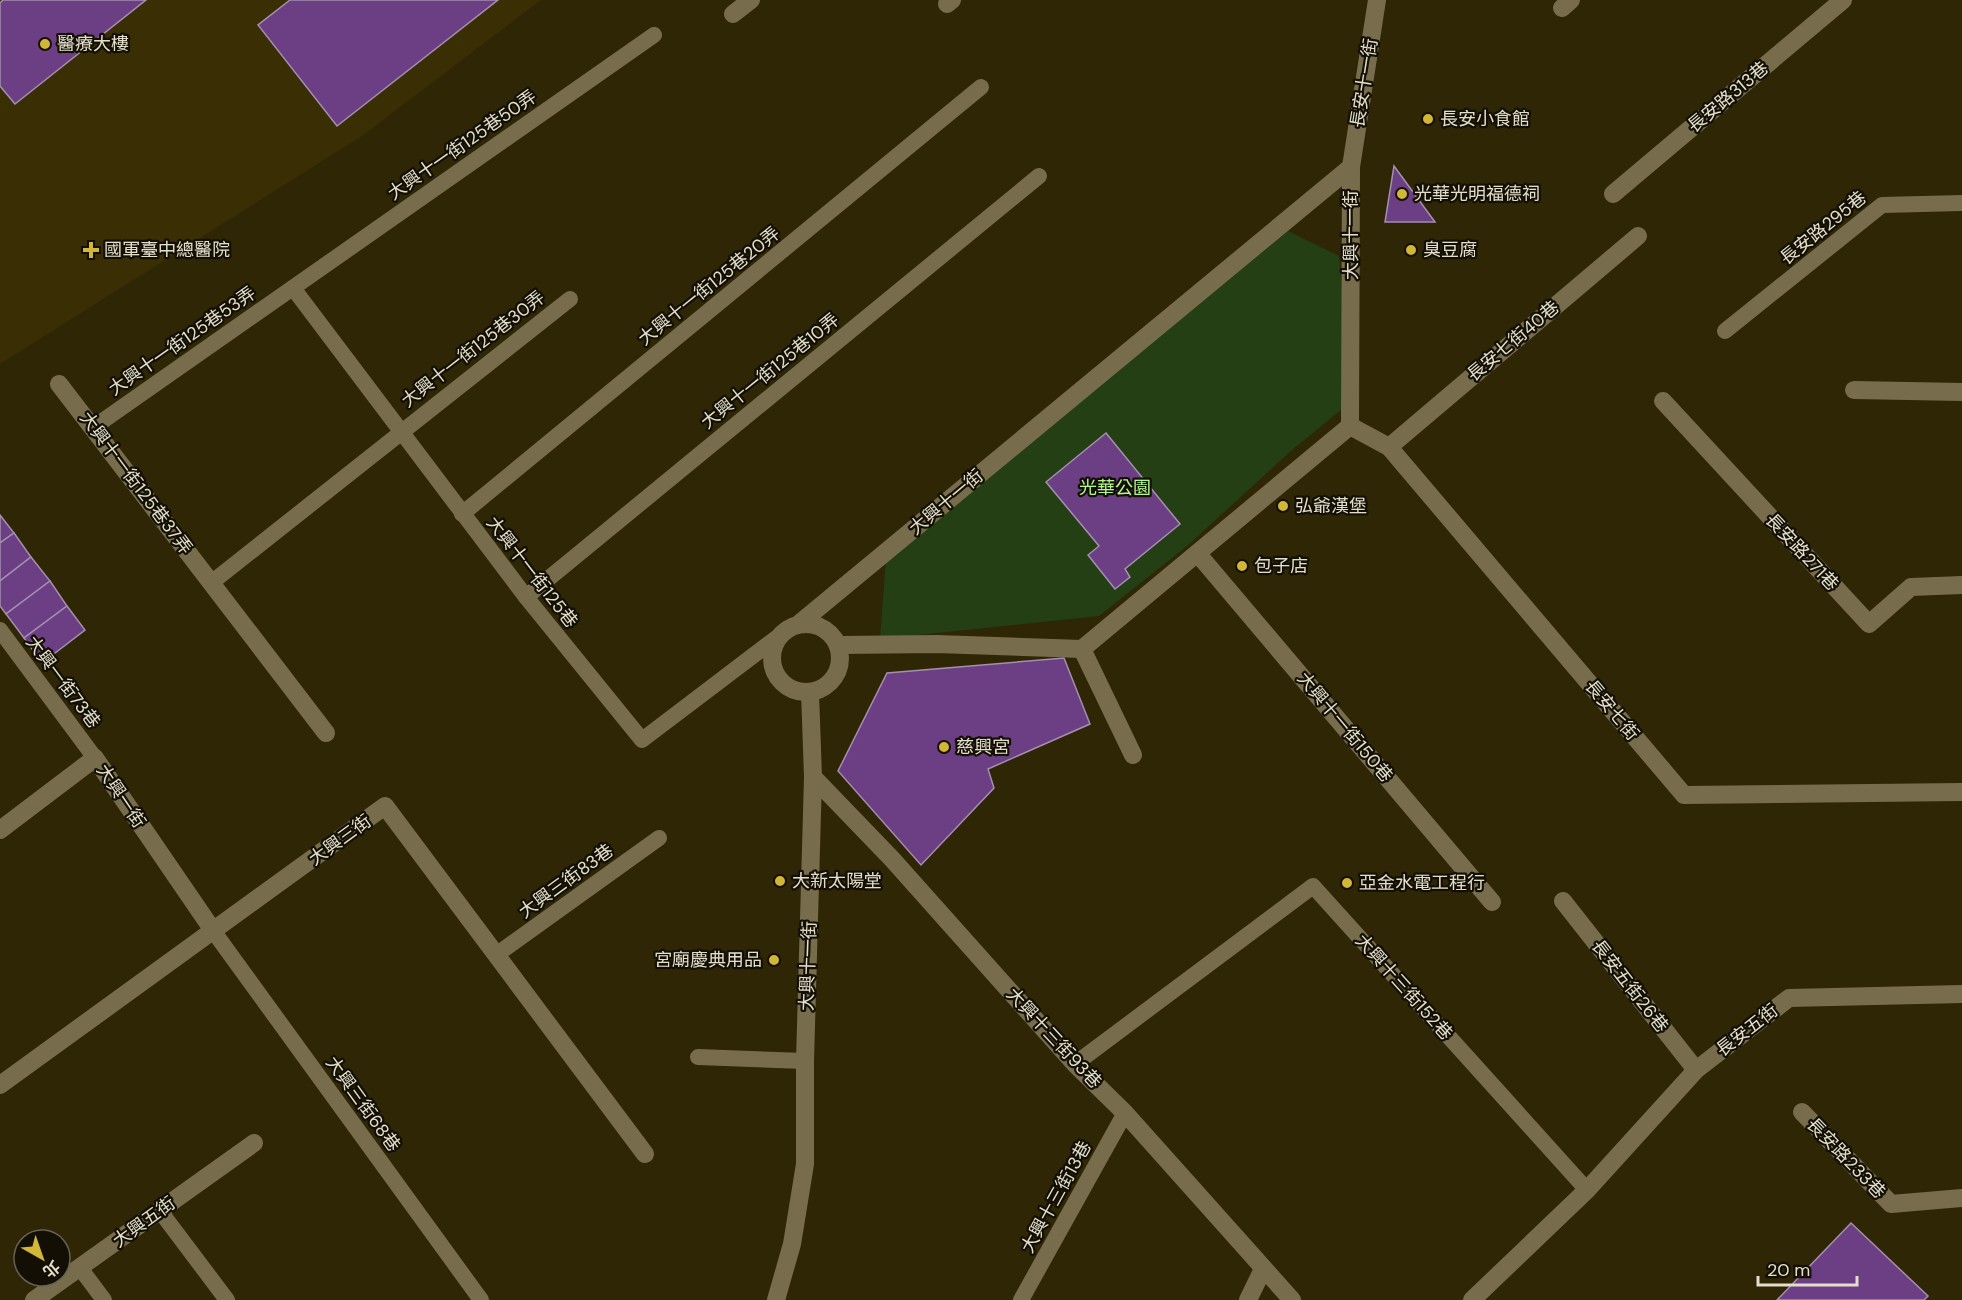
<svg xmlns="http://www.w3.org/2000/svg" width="1962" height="1300" font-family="'DM Sans','Noto Sans TC',sans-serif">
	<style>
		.built { fill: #392e04 }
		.green { fill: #243f14 }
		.building { fill: #6c3e84; stroke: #a390ae; stroke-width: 1.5 }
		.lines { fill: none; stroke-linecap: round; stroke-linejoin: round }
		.service { stroke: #776d4d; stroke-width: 16 }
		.pedestrian { stroke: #776d4d; stroke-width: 18 }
		.minor { stroke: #776d4d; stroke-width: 18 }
		.tertiary { stroke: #776d4d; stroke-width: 18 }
		.poi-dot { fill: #d2b736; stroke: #130f04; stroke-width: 2 }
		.labels { text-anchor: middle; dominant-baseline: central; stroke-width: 4.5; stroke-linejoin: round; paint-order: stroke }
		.poi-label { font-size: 18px; fill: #e3decc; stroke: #130f04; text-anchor: start }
		.street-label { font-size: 18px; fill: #e3decc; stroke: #130f04 }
		.park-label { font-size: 18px; fill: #b4f890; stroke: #130f04 }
	</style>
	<rect width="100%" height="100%" fill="#2f2606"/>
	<polygon class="built" points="0,0 541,0 362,136 0,364"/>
	<polygon class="green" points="1288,231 1339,256 1346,334 1347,405 1292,450 1187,546 1099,616 880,639 886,559"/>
	<g class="building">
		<polygon points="3,0 146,0 15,104 0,86 0,3"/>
		<polygon points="290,0 498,0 337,126 258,25"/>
		<polygon points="1394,166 1435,222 1385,222"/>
		<polygon points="1106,433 1180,524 1125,569 1130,577 1115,589 1088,555 1099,546 1046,482"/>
		<polygon points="0,515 14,533 0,543"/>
		<polygon points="14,533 31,557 0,581 0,543"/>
		<polygon points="31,557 50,581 6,614 0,606 0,581"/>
		<polygon points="50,581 67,606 24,638 6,614"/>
		<polygon points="67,606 85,630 42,663 24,638"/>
		<polygon points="1064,658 1090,724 988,769 994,788 921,865 838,771 887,673"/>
		<polygon points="1851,1223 1928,1296 1924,1300 1777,1300"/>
	</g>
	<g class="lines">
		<g class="service">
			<polyline points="293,288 526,597 642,740 779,636"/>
			<polyline points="1725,331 1882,205 1962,203"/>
			<polyline points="94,427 654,35"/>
			<polyline points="462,514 981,87"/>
			<polyline points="211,583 570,299"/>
			<polyline points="526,597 1039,176"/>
			<polyline points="0,630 95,758"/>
			<polyline points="214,932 481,1300"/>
			<polyline points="496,955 659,838"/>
			<polyline points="698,1057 805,1061"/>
			<polyline points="1075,1064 1313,886 1587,1190"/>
			<polyline points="160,1211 227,1300"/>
			<polyline points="80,1268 104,1300"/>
			<polyline points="1021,1300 1125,1113"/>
		</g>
		<g class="pedestrian">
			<polyline points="947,4 952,0"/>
			<polyline points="1562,8 1571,0"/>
		</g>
		<g class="minor">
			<polyline points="733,14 751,0"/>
			<polyline points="1613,194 1843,0"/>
			<polyline points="59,384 326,733"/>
			<polyline points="1854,390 1962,392"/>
			<polyline points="1663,401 1869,624 1911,587 1962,585"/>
			<polyline points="1350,426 1389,447 1684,795 1962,792"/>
			<polyline points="1389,447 1638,236"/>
			<polyline points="1198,554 1492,902"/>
			<polyline points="800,623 1351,167"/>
			<polyline points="839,645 937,644 1082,649 1350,426 1351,167 1377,0"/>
			<polyline points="1082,649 1133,755"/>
			<polyline points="813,777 892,859 1075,1064 1125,1113 1292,1300"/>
			<polyline points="0,830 95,758 214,932"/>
			<polyline points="1563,901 1696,1070"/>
			<polyline points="0,1085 385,806 645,1154"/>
			<polyline points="1802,1112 1891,1204 1962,1198"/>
			<polyline points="34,1300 254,1143"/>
			<polyline points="776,1300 792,1244 805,1164 805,1061 813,777 810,692"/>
			<polyline points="1248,1300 1263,1269"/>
			<polyline points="1472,1300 1587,1190 1696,1070 1789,998 1962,994"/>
		</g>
		<circle class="tertiary" cx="806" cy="658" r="34"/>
	</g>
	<g class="poi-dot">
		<circle cx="45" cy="44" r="6"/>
		<circle cx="1428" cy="119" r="6"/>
		<circle cx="1402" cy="194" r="6"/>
		<path d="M88 241h6v6h6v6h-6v6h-6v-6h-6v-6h6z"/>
		<circle cx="1411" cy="250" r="6"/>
		<circle cx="1283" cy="506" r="6"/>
		<circle cx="1242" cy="566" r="6"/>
		<circle cx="944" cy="747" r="6"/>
		<circle cx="780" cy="881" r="6"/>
		<circle cx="1347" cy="883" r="6"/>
		<circle cx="774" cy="960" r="6"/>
	</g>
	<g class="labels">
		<g class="poi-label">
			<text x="57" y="44">醫療大樓</text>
			<text x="1440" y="119">長安小食館</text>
			<text x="1414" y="194">光華光明福德祠</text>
			<text x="104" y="250">國軍臺中總醫院</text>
			<text x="1423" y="250">臭豆腐</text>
			<text x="1295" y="506">弘爺漢堡</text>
			<text x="1254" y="566">包子店</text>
			<text x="956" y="747">慈興宮</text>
			<text x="792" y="881">大新太陽堂</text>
			<text x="1359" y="883">亞金水電工程行</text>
			<text x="762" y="960" text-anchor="end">宮廟慶典用品</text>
		</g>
		<g class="street-label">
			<text transform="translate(1364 83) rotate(-81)">長安十一街</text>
			<text transform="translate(1728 97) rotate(-40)">長安路313巷</text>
			<text transform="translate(462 145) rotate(-35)">大興十一街125巷50弄</text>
			<text transform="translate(1823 228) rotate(-39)">長安路295巷</text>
			<text transform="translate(1351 235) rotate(-90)">大興十一街</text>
			<text transform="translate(709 286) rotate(-39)">大興十一街125巷20弄</text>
			<text transform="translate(182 341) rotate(-35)">大興十一街125巷53弄</text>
			<text transform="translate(1513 341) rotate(-40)">長安七街40巷</text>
			<text transform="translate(473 349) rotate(-38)">大興十一街125巷30弄</text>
			<text transform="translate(770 371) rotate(-39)">大興十一街125巷10弄</text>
			<text transform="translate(136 483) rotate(53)">大興十一街125巷37弄</text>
			<text transform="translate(946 502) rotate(-40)">大興十一街</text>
			<text transform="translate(1802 552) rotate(47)">長安路271巷</text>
			<text transform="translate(532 572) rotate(52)">大興十一街125巷</text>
			<text transform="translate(63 682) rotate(53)">大興一街73巷</text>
			<text transform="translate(1612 710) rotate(50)">長安七街</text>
			<text transform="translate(1345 727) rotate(50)">大興十一街150巷</text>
			<text transform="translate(121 796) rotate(56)">大興一街</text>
			<text transform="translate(340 840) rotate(-36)">大興三街</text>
			<text transform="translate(566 881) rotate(-36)">大興三街83巷</text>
			<text transform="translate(808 966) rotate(-88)">大興十一街</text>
			<text transform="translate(1630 986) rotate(52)">長安五街26巷</text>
			<text transform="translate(1404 987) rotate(48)">大興十三街152巷</text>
			<text transform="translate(1747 1030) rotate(-38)">長安五街</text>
			<text transform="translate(1054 1038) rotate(47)">大興十三街93巷</text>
			<text transform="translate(363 1104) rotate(54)">大興三街68巷</text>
			<text transform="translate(1846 1158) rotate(46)">長安路233巷</text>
			<text transform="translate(1056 1197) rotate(-61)">大興十三街13巷</text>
			<text transform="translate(144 1222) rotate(-36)">大興五街</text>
		</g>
		<g class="park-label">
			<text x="1115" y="488">光華公園</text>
		</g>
	</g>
	<g transform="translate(42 1258) rotate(140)"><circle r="28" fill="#130f04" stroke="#666254" stroke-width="1.5"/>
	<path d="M0-4.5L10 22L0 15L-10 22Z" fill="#d2b736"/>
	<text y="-9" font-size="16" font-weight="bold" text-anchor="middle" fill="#e3decc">北</text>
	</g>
	<path d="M1758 1276v9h99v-9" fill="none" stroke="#e3decc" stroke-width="3"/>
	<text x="1767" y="1276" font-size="18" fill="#e3decc" stroke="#130f04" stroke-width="4.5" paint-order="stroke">20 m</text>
</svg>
